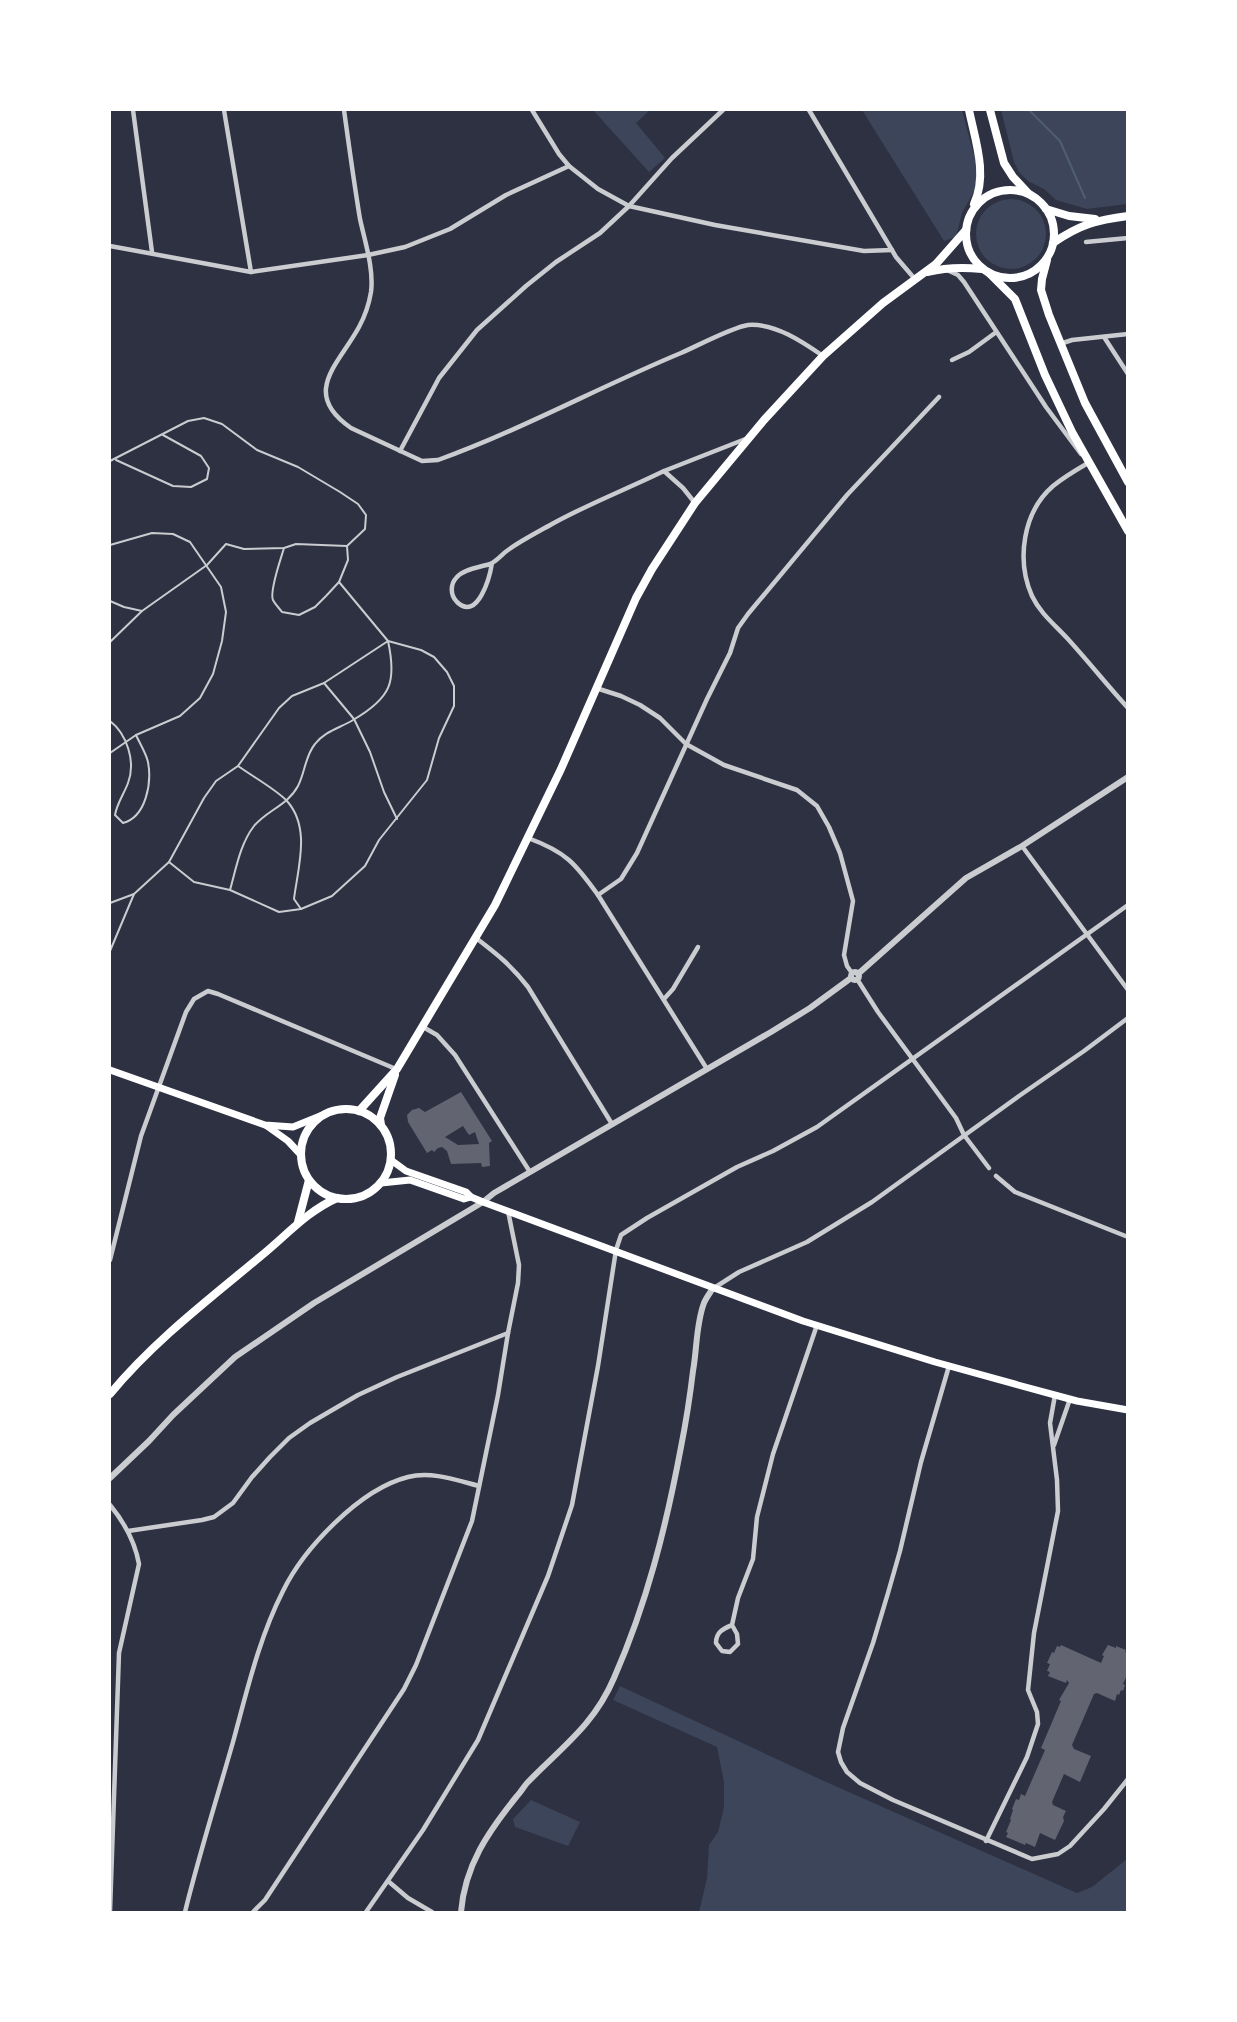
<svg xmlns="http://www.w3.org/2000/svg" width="1237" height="2022" font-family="'Archivo Narrow',sans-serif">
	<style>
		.green { fill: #3c4559 }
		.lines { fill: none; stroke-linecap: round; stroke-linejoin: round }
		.stream { stroke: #4f5d75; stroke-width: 2 }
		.building { fill: #626471; fill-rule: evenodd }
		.service { stroke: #caccd0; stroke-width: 2 }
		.minor { stroke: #caccd0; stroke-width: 4.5 }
		.tertiary { stroke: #caccd0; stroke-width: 6 }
		.secondary { stroke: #fff; stroke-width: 7 }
		.primary { stroke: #fff; stroke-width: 8 }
		.trunk { stroke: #fff; stroke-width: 8 }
	</style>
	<rect width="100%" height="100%" fill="#2d3142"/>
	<g class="green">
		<polygon points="593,110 650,110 636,123 665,158 649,172"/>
		<polygon points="862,110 962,110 978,171 977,186 962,213 956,237 944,241"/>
		<polygon points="1001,110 1127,110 1127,204 1087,209 1056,200 1044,189 1028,181 1019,172 1014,162"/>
		<circle cx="1011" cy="234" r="35"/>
		<polygon points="620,1686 824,1781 1077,1893 1092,1887 1127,1859 1127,1912 699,1912 707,1878 709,1845 718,1832 724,1807 724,1782 717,1747 613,1700"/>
		<polygon points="531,1800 580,1822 568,1846 515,1827 513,1819"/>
	</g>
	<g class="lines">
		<polyline class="stream" points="1029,110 1060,141 1085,198"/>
	</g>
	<g class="building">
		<path d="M461 1092 492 1141 489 1143 490 1166 482 1167 481 1163 451 1164 447 1151 442 1147 438 1148 434 1152 432 1150 427 1153 408 1122 407 1115 412 1110 419 1108 425 1112ZM463 1126 469 1135 475 1132 479 1144 458 1145 445 1137Z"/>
		<polygon points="1061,1645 1101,1663 1104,1656 1102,1655 1108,1645 1116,1648 1116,1646 1126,1650 1125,1652 1128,1653 1128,1673 1123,1684 1125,1685 1123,1691 1121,1690 1119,1695 1117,1694 1115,1701 1097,1693 1094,1694 1072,1745 1074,1749 1091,1756 1080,1782 1064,1774 1052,1802 1053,1805 1066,1811 1063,1817 1064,1821 1055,1840 1040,1833 1035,1847 1026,1843 1025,1845 1006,1837 1008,1833 1006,1832 1011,1820 1010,1819 1013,1810 1012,1809 1016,1799 1019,1800 1021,1794 1025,1796 1045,1750 1041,1748 1061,1701 1059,1700 1069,1683 1067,1680 1066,1683 1048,1676 1050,1672 1047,1671 1050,1664 1047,1663 1052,1652 1054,1653 1057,1646 1060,1647"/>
	</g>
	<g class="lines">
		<g class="service">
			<polyline points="116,460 173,486 191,487 207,479 209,468 201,456 163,435"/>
			<polyline points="110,461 188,421 204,418 222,424 257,450 298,467 340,492 358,504 366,515 365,529 347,546"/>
			<polyline points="110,545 152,533 173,534 190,542 221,587 226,612 222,641 213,674 200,698 180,716 136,735 110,753"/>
			<path d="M284 548C281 558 269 592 273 600 275 604 279 608 282 612L299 615 315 607 326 596 339 582 348 560 347 546"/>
			<polyline points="110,601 124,607 142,611"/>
			<polyline points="110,642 142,611 207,565 226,544 244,549 284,548 296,544 347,546"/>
			<polyline points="324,683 354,719 370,752 384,792 397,819"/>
			<path d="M110 721C127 734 136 762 128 783 124 794 117 803 115 815L123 823C146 817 152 783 148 762 146 753 140 744 136 735"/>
			<path d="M238 766C252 776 277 790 287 801 311 828 298 867 294 899L301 909"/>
			<polyline points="169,862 194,882 230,890 279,912 301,909 332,896 365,866 379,840 427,780 439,738 454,706 454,686 447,672 434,657 421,650 388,641 339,582"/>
			<path d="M110 903 134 894 169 862 204 798 216 781 238 766 279 708 292 696 324 683 388 641C397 682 391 698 353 720 340 728 325 731 315 744 305 756 305 773 298 786 288 805 266 811 254 826 240 844 236 869 230 890"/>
			<polyline points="110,951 134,894"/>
		</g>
		<g class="minor">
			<polyline points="133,110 152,252"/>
			<polyline points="224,110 251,272"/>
			<path d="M344 110C349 146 354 183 360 219 365 242 374 269 371 292 369 304 365 316 359 327 339 364 300 393 351 428L422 461 438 460C521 430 599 387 681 353 697 346 733 327 748 325 775 323 803 342 823 356"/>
			<polyline points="532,110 559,154 569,166 598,189 629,206 715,225 864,251 892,250"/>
			<polyline points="809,110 896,257 914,278"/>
			<polyline points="1086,242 1128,238"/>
			<polyline points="110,246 251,272 368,255 405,247 450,229 506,195 569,166"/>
			<polyline points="947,270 958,275 964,282 1046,407 1081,454"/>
			<polyline points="1104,337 1128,374"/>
			<polyline points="1060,344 1072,340 1128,334"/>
			<polyline points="952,360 969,352 995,333"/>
			<polyline points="400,451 439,378 477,330 526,286 556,262 600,233 629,206 672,158 723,110"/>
			<path d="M1086 460 1088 463C1076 470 1064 477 1053 486 1023 512 1016 560 1032 596 1040 613 1055 625 1067 638 1088 661 1107 685 1128 708"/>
			<polyline points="664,471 748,438"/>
			<path d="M492 563C490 576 478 622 457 602 450 595 450 584 457 577 463 569 481 567 490 564 497 561 502 554 508 550 522 540 538 532 552 524 588 504 627 489 664 471L683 488 695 503"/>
			<polyline points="596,688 621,696 640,705 660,718 686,744 724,765 797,790 817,806 829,827 840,853 853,901 844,955 847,966 852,973"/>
			<path d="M528 838C566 852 575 863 598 895L707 1069"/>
			<polyline points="1022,846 1128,990"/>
			<polyline points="598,895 621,879 637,853 707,699 730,653 738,628 748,614 847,495 939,397"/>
			<path d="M476 938C498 955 511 965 528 987L612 1124"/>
			<polyline points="857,979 878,1012 956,1118 964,1135 989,1168"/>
			<polyline points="664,999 673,989 698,947"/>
			<polyline points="423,1027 437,1035 455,1055 530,1172"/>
			<polyline points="996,1176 1015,1192 1128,1237"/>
			<polyline points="110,1260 141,1136 186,1012 194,999 208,991 218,994 396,1069"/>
			<polyline points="714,1288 739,1272 807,1242 872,1202 1019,1096 1084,1051 1128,1018"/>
			<polyline points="949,1366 921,1462 900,1551 888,1593 873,1643 843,1728 838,1752 841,1762 847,1772 860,1783 893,1800 1032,1859 1058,1854 1070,1846 1104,1809 1128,1779"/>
			<polyline points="1054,1445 1070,1399"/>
			<path d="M110 1505C124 1522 135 1542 139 1564L119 1653 110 1912"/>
			<polyline points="128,1531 202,1520 214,1517 233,1503 252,1477 270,1457 289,1438 310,1423 358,1395 397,1377 508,1333"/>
			<path d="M732 1625C723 1629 716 1632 716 1643L722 1651 730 1652 738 1644 737 1634 732 1625 738 1598 753 1559 757 1517 773 1454 817 1325"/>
			<polyline points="986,1841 1027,1757 1038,1724 1037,1712 1028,1690 1034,1633 1058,1511 1057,1480 1050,1423 1055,1395"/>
			<polyline points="388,1881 408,1898 432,1912"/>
			<path d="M185 1912C199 1855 217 1798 233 1742 247 1691 259 1638 283 1591 304 1548 360 1489 408 1477 431 1471 456 1480 479 1486"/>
			<polyline points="253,1912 265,1900 404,1689 416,1665 472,1521 498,1395 508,1333 518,1283 519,1265 508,1211"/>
			<polyline points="366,1912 423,1830 478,1740 548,1576 572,1505 598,1366 616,1250 621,1235 647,1218 737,1167 773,1151 817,1127 1128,905"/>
		</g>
		<g class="tertiary">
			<circle cx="855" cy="976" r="4"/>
			<polyline points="858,974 966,878 1022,846 1128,777"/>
			<polyline points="110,1478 149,1441 173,1415 235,1357 314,1303 483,1202 494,1193 771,1032 810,1008 851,978"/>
			<path d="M461 1912C465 1865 488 1832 517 1796 521 1792 524 1786 528 1782 562 1747 594 1725 614 1678 647 1603 666 1527 681 1447 686 1422 690 1396 693 1371 697 1349 696 1324 704 1303 706 1298 710 1293 713 1288"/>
		</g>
		<g class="secondary">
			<polyline points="110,1070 265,1125 293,1127 325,1114"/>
			<polyline points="267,1126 288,1141 301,1155"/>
			<polyline points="391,1160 406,1171 466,1192 471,1197 483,1202 803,1321 935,1362 1018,1385 1077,1401 1128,1410"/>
			<polyline points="381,1183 410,1180 464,1199 471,1197"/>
		</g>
		<g class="primary">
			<polyline points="1046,209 1069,216 1095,219"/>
			<path d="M1053 243C1079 225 1096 220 1128 216"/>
			<path d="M928 272C947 267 963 267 982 269"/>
			<circle cx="346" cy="1154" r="45"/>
			<polyline points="359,1111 397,1069 495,905 561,769 636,598 652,569 695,503 764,420 823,356 883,303 936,264 966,230"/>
			<polyline points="381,1125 380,1118 395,1075"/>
			<polyline points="298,1222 309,1180"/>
			<path d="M110 1394C154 1341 208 1300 261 1256 287 1235 306 1212 337 1198"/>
		</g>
		<g class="trunk">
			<path d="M969 110C975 140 988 174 974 204"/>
			<polyline points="990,110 1004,163 1013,177 1028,193"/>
			<circle cx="1010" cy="234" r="44"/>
			<polyline points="1047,260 1042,279 1041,290 1049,315 1085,403 1128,482"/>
			<polyline points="989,273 1015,299 1045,375 1072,432 1128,531"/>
		</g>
	</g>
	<rect width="1237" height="2022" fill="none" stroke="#ffffff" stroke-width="222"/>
</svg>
